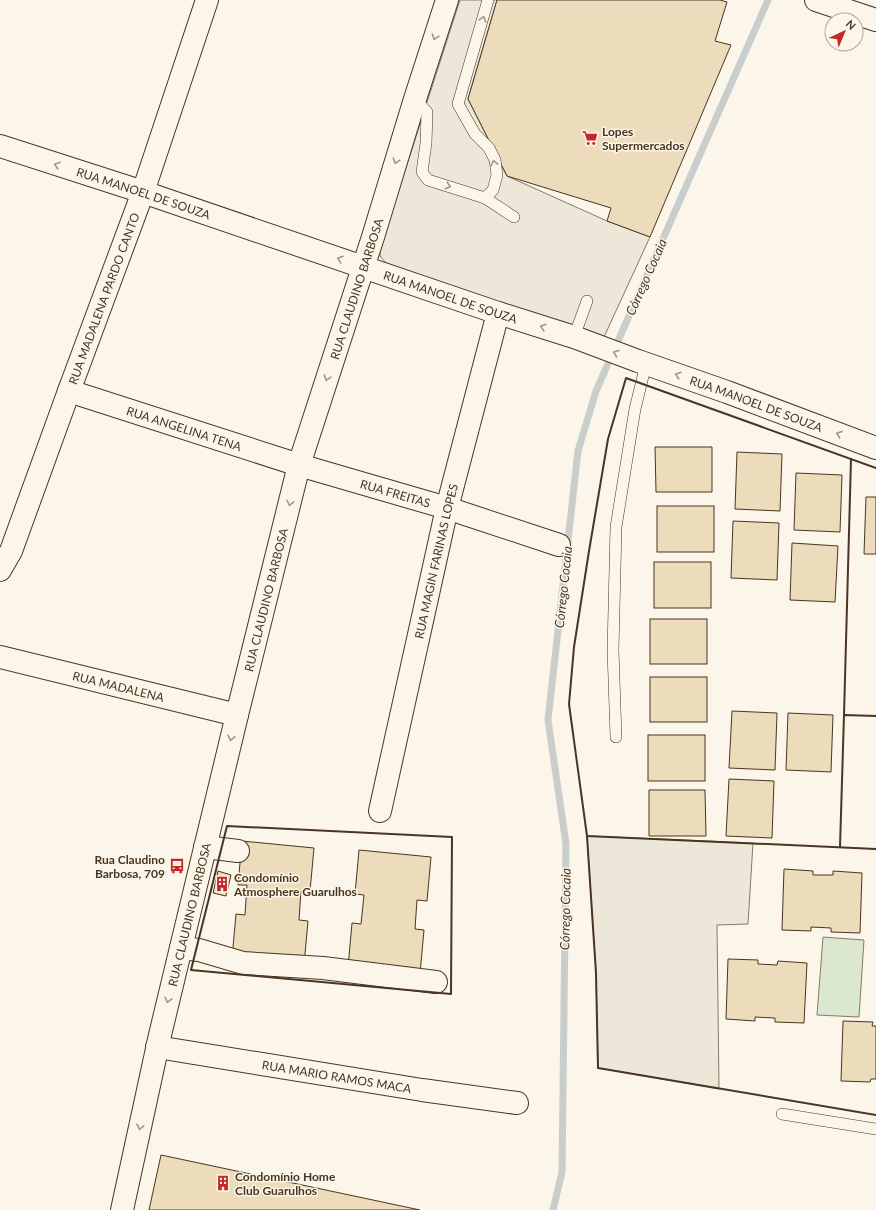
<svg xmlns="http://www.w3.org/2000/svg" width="876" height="1210" font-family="Lato,sans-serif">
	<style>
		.green { fill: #dce7d0; stroke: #887966 }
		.parking { fill: #ede7d9; stroke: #887966 }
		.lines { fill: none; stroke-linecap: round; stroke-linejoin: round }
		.stream { stroke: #c9cecd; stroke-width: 7 }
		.building { fill: #ecdcbc; stroke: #4a3520 }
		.service-casing { stroke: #4a3520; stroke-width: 12 }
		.minor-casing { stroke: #4a3520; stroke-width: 24 }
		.tertiary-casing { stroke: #4a3520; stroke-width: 24 }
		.service { stroke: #fbf6e9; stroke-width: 11 }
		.minor { stroke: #fbf6e9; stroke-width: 22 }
		.tertiary { stroke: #fbf6e9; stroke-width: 22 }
		.wall { stroke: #4a3520; stroke-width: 2 }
		.oneway { stroke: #a29684 }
		.labels { text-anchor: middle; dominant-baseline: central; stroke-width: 3; stroke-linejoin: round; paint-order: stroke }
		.poi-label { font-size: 12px; font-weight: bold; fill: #4a3520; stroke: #fbf6e9; text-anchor: start }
		.street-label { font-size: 12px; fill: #4a3520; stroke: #fbf6e9 }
		.water-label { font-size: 13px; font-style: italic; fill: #4a3520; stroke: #fbf6e9 }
	</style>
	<rect width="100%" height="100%" fill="#fbf6e9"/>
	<polygon class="green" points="823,937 864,940 859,1017 817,1015"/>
	<g class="parking">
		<polygon points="460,0 497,0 468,99 507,176 607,221 650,237 604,337 393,267 386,263 380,256 380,248"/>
		<polygon points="587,836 753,843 748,924 717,925 719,1089 598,1068 596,973"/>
	</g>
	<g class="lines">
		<polyline class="stream" points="553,1210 562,1172 566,844 548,720 578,451 596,391 768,0"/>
	</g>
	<g class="building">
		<polygon points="497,0 720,0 727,2 715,41 731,45 650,237 607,221 611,208 507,176 468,99"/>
		<polygon points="655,447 712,447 712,492 656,492"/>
		<polygon points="737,452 782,454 780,511 735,509"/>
		<polygon points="796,473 842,475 840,532 794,530"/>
		<polygon points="866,497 876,497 876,554 864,554"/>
		<rect x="657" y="506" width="57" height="46"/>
		<polygon points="733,521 779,523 777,580 731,578"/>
		<polygon points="792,543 838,546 835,602 790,600"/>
		<rect x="654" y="562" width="57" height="46"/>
		<rect x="650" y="619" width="57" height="45"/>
		<rect x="650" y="677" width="57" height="45"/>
		<polygon points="732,711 777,713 775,770 729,768"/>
		<polygon points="788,713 833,715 831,772 786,770"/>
		<rect x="648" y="735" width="57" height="46"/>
		<polygon points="729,779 774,781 772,838 726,836"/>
		<polygon points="649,790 705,790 706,836 649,836"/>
		<polygon points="242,841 314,848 310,891 301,891 299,920 308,921 304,965 232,958 236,914 245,915 247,885 238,885"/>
		<polygon points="359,850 431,857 427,901 417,900 415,929 424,930 420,974 348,967 352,923 361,924 364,895 355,894"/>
		<polygon points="784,869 813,871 813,875 833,875 833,871 862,873 860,933 831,932 831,928 811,927 811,931 782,930"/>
		<polygon points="218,871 231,875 226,896 213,893"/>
		<polygon points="728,959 758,960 758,964 777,965 778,961 807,963 804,1023 775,1022 775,1018 755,1017 755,1021 726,1019"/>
		<polygon points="843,1021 873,1022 872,1026 876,1026 876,1079 871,1079 870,1082 841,1081"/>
		<polygon points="161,1155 420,1210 149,1210"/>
	</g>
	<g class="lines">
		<defs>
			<g id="service">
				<polyline points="415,99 427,112 426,143 422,172 428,180 485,198 514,217"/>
				<polyline points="485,198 493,190 497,175 495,160 489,148 475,134 458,104 488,0"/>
				<polyline points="574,337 587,301"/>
				<polyline points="616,737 613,650 616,527 635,409 646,364"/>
				<polyline points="782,1114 876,1129"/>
			</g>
			<g id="minor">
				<polyline points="816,0 876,20"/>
				<path id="s1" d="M0 146 143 192 498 313 574 337 638 361 727 392 876 448"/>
				<path id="s2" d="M69 391 299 465 447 508 559 545"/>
				<path id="s3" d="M0 570 11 551 69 391 143 192 207 0"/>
				<path id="s4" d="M0 657 237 715"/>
				<path id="s5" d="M380 811 447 508 498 313"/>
				<polyline points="205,847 238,851"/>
				<polyline points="181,948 199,950 243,963 323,968 436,982"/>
				<path id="s6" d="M157 1047 422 1090 517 1103"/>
			</g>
			<g id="tertiary">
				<path id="s7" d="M122 1210 160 1035 237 715 299 465 373 237 415 99 447 0"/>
			</g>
		</defs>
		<use href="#service" class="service-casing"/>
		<use href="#minor" class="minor-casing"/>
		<use href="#tertiary" class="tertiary-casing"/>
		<use href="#service" class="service"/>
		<use href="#minor" class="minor"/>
		<use href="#tertiary" class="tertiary"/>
		<g class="wall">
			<polyline points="876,468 626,378 608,439 589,551 574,647 569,704 587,836 876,849"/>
			<polyline points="844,715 851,459"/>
			<polygon points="227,826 452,837 451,994 191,970"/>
			<polyline points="588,836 587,836 596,973 598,1068 876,1115"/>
			<polyline points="840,847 844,715 876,716"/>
		</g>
	</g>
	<defs><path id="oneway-chevron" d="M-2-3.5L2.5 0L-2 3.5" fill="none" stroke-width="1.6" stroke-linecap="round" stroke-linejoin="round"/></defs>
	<g class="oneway">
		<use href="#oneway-chevron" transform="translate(483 19) rotate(-74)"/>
		<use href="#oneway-chevron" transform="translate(435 37) rotate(108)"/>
		<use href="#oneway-chevron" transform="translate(396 161) rotate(107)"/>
		<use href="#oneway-chevron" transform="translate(494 163) rotate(-104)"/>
		<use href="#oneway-chevron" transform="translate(57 165) rotate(-162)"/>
		<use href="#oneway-chevron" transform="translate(448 186) rotate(17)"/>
		<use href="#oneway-chevron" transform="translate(340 259) rotate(-161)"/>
		<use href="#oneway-chevron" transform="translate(543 327) rotate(-163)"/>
		<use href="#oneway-chevron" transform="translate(616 353) rotate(-159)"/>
		<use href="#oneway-chevron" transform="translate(678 375) rotate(-161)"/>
		<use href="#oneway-chevron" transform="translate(327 378) rotate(108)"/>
		<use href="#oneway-chevron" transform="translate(839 434) rotate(-160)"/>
		<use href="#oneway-chevron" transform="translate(290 503) rotate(104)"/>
		<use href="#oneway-chevron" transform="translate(231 738) rotate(103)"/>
		<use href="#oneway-chevron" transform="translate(168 1000) rotate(104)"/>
		<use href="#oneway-chevron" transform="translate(140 1127) rotate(102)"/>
	</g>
	<defs>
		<symbol id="supermarket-bare" viewBox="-9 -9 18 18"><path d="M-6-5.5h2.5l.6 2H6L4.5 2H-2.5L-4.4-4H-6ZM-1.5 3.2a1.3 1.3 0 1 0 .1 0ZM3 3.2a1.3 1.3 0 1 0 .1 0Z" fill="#c62828" stroke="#fbf6e9" stroke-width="2.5" paint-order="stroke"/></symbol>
		<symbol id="bus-bare" viewBox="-9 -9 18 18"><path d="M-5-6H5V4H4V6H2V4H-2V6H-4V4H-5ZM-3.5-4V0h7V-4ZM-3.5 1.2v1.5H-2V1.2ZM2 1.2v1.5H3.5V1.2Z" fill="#c62828" stroke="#fbf6e9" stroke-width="2.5" paint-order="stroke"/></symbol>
		<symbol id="building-bare" viewBox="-9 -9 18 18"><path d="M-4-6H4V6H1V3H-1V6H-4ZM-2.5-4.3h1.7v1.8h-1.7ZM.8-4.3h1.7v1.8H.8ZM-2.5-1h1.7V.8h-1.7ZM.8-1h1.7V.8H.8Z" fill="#c62828" stroke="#fbf6e9" stroke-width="2.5" paint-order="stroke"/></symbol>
	</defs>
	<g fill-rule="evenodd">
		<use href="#supermarket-bare" x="579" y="127" width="22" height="22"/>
		<use href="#bus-bare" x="166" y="855" width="22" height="22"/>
		<use href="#building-bare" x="211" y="873" width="22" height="22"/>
		<use href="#building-bare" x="212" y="1172" width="22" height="22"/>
	</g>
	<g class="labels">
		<g class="poi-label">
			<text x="602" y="131">Lopes<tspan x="602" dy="14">Supermercados</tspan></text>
			<text x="165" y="859" text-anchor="end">Rua Claudino<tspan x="165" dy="14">Barbosa, 709</tspan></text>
			<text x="234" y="877">Condomínio<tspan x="234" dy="14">Atmosphere Guarulhos</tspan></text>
			<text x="235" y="1176">Condomínio Home<tspan x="235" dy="14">Club Guarulhos</tspan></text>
		</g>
		<g class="street-label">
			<text stroke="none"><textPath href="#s1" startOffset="151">RUA MANOEL DE SOUZA</textPath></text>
			<text stroke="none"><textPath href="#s7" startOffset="951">RUA CLAUDINO BARBOSA</textPath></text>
			<text stroke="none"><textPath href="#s1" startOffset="475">RUA MANOEL DE SOUZA</textPath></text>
			<text stroke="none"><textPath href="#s3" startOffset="291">RUA MADALENA PARDO CANTO</textPath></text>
			<text stroke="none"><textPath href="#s1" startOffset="799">RUA MANOEL DE SOUZA</textPath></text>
			<text stroke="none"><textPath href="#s2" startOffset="121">RUA ANGELINA TENA</textPath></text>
			<text stroke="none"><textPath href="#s2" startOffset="342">RUA FREITAS</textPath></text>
			<text stroke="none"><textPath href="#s5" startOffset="256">RUA MAGIN FARINAS LOPES</textPath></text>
			<text stroke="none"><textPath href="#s7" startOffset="627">RUA CLAUDINO BARBOSA</textPath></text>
			<text stroke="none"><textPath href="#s4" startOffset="122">RUA MADALENA</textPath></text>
			<text stroke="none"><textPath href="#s7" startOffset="303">RUA CLAUDINO BARBOSA</textPath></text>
			<text stroke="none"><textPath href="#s6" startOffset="182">RUA MARIO RAMOS MACA</textPath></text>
		</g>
		<g class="water-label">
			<text transform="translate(646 277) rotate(-66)">Córrego Cocaia</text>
			<text transform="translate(563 587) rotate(-84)">Córrego Cocaia</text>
			<text transform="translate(565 909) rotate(-89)">Córrego Cocaia</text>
		</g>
	</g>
	<g transform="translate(844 32) rotate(44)"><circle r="19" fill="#fbf6e9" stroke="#b4a999"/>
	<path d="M0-3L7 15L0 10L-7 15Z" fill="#c62828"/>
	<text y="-6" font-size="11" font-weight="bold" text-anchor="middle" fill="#4a3520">N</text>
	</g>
</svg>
